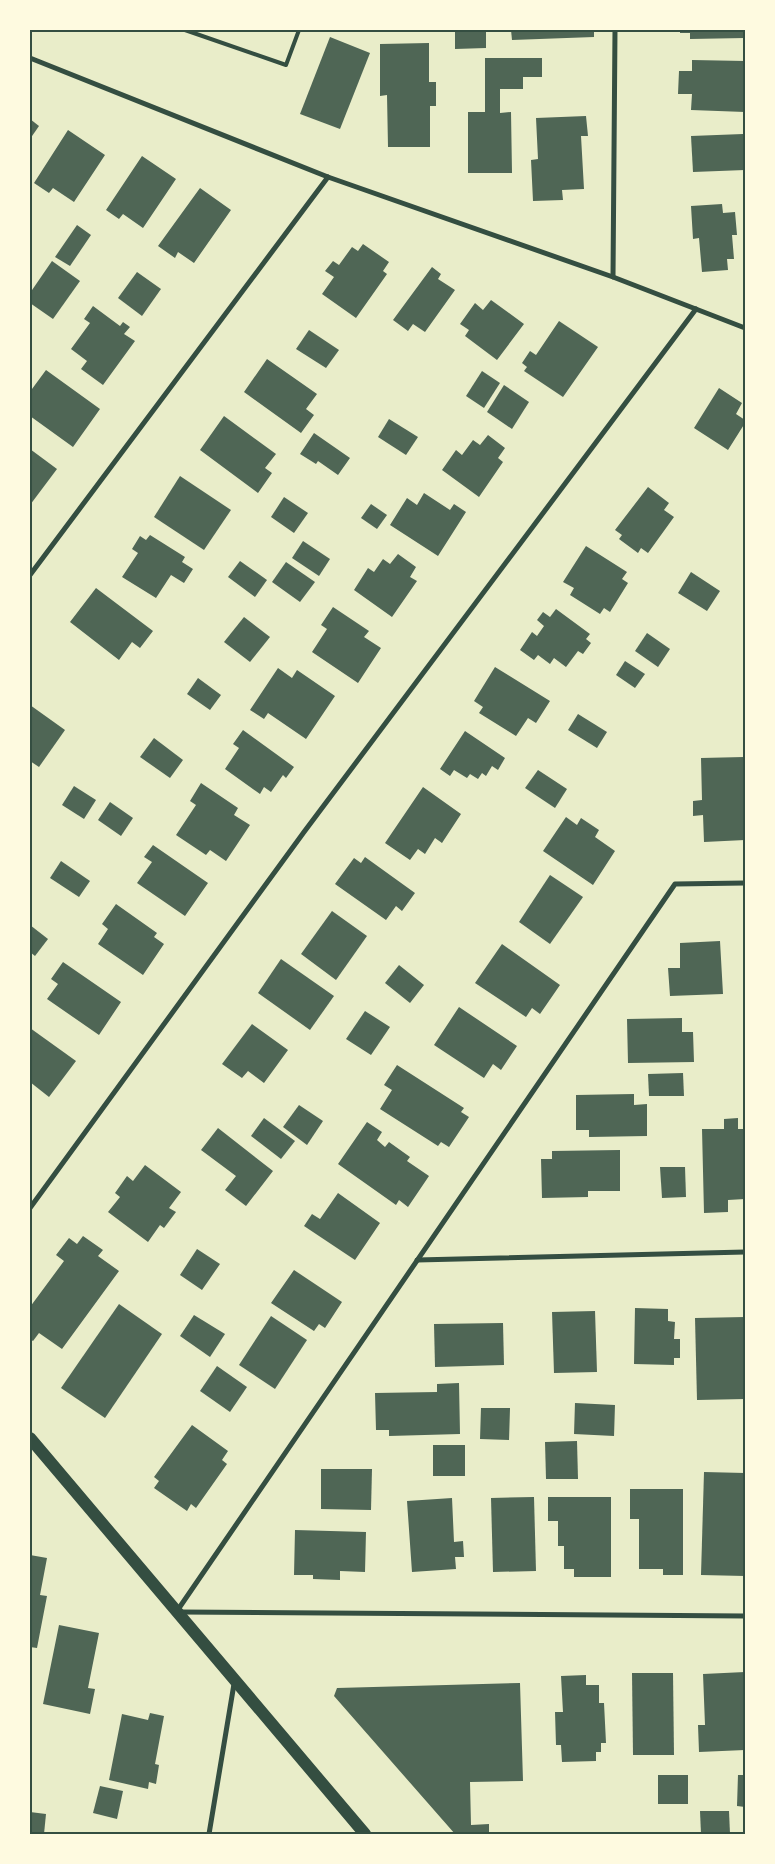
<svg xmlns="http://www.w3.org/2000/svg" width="775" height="1864" font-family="'Asap Condensed',sans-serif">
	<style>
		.building { fill: #4f6655 }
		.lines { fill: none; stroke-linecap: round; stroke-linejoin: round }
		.service { stroke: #344e41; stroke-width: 4 }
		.minor { stroke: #344e41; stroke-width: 5 }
		.primary { stroke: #344e41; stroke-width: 12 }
		.neatline { fill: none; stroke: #344e41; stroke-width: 2 }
	</style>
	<rect width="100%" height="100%" fill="#e9edc9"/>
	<g class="building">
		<polygon points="455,30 486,30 486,48 455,49"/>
		<polygon points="511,30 594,30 594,37 512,40"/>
		<polygon points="680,30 745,30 745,38 690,39 690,33 680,33"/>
		<polygon points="330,37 370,53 340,129 300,114"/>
		<polygon points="429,43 429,82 436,82 436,106 430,106 430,147 388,147 387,95 380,96 380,44"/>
		<polygon points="485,58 542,58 542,77 523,77 523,89 500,89 500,113 511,112 512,173 468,173 468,112 485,112"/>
		<polygon points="692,60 745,61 745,112 691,110 692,94 678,94 679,71 692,71"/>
		<polygon points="586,116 588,136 581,136 584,189 562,190 563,200 533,201 531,160 538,159 536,118"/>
		<polygon points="30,119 39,126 30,139"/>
		<polygon points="68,130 105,155 74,202 53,188 49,193 34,183"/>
		<polygon points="743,134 745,170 693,172 691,136"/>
		<polygon points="142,156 176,179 143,228 123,214 119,219 106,210"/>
		<polygon points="200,188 231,210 194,263 178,252 175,258 158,246"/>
		<polygon points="722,204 723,213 735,212 737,235 732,235 734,259 727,259 728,270 702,272 699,238 693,239 691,206"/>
		<polygon points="77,225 91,235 70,266 55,257"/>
		<polygon points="363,244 389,262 383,271 387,274 356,318 322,294 334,277 325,271 333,261 339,265 352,247 358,251"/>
		<polygon points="52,261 80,281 53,319 30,303 30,293"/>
		<polygon points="432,267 441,274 438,279 455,290 425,332 413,324 408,331 393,320"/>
		<polygon points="137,272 161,289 142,316 118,298"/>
		<polygon points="491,300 524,324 497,360 465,336 469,330 460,324 475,303 483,310"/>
		<polygon points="93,306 120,326 123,322 130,327 124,334 135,341 103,385 81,369 87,361 71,349 90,323 84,319"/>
		<polygon points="559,321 598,347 563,397 524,371 527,367 522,363 530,351 536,355"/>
		<polygon points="309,330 339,350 326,368 296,349"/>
		<polygon points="267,359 317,394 306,409 314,415 301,433 244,392"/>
		<polygon points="46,370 100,409 73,447 30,416 30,388 32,389"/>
		<polygon points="482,371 500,383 484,408 466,396"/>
		<polygon points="504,385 529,402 512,429 487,412"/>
		<polygon points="719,388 742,403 736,414 745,420 745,423 728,450 694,428"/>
		<polygon points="224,416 276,454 265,468 272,473 258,493 200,450"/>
		<polygon points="389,419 418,437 406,455 378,437"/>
		<polygon points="314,433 350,458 338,475 318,461 316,464 300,454"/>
		<polygon points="488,435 505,448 498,458 503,462 479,497 442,470 456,450 462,455 473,440 480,445"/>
		<polygon points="30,449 57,469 30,505"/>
		<polygon points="180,476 231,510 204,550 154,517"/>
		<polygon points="648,487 669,503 664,510 674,517 648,553 641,548 638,553 619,539 622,535 615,530"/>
		<polygon points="424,493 450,510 454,504 466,512 438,556 390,525 407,498 417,505"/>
		<polygon points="284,497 308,513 294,533 271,517"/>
		<polygon points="371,504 387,515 377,529 361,518"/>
		<polygon points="150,535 185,557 182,562 193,569 184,583 171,575 156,598 122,577 138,553 132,549 140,536 146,540"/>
		<polygon points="303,541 330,559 319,576 292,558"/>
		<polygon points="586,546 627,572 622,579 628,583 610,612 604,608 600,614 570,595 574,588 563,582"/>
		<polygon points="398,554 416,567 410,577 417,581 392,617 354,590 368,568 374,572 383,559 390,564"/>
		<polygon points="240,561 267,580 255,597 228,577"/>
		<polygon points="286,562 315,582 300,602 272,582"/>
		<polygon points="691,572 720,591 707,611 678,593"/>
		<polygon points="96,588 153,631 140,648 132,642 119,660 70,622"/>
		<polygon points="333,607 369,631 364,637 381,648 358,683 312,652 327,629 321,625"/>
		<polygon points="556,609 590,634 586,639 591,643 583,654 578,651 566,667 554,658 550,664 538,655 534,660 520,650 532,632 537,636 544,626 537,620 543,612 550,617"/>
		<polygon points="244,617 270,637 250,662 224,642"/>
		<polygon points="647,633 670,649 658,667 635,651"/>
		<polygon points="625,661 645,674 635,688 616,675"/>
		<polygon points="495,667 550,701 536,723 528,718 516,736 479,713 483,707 474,701"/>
		<polygon points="278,668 292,678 297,670 335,696 306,739 268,713 264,719 250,710"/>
		<polygon points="198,678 221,695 210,710 187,694"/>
		<polygon points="30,705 65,730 39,767 30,761"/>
		<polygon points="578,714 607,732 597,748 568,730"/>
		<polygon points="243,730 294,767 286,778 283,775 271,792 264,787 260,794 225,769 239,748 233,744"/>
		<polygon points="465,731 505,758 498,770 492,766 486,776 482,773 478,779 470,774 467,778 454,770 450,776 440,769"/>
		<polygon points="154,738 183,760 170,778 140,757"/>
		<polygon points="744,757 745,840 704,842 703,815 693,816 693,801 702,800 701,758"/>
		<polygon points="538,770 567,789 555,808 525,788"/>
		<polygon points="201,783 238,808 234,815 250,825 226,861 210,850 206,855 176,835 196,805 190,801"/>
		<polygon points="74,786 96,800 84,819 62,805"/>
		<polygon points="423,787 461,814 442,843 435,838 425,854 418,849 410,860 385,843"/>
		<polygon points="110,802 133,818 121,836 98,820"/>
		<polygon points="566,817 577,825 581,818 599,830 595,837 615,851 593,885 543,851"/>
		<polygon points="153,845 208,883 185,916 137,883 152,862 144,857"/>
		<polygon points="365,857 415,893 402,911 396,906 386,920 335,884 354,858 361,863"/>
		<polygon points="61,861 90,881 79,897 50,878"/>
		<polygon points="550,875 583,897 550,944 519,922"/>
		<polygon points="116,904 157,933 154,937 164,944 143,975 98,944 108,929 102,924"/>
		<polygon points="332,911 367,936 336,980 301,954"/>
		<polygon points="30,925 48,939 35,956 30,952"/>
		<polygon points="720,941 723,994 670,996 668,968 680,968 680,943"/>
		<polygon points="502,944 560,985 540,1014 532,1008 526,1017 475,983"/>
		<polygon points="281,959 334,996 310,1030 258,993"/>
		<polygon points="63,962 121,1002 99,1035 47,999 58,984 51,979"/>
		<polygon points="399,965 424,985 410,1003 385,983"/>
		<polygon points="459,1007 517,1046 501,1070 493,1064 484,1078 434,1045"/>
		<polygon points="365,1011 390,1027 371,1055 346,1039"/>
		<polygon points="682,1018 682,1032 693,1032 694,1062 628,1063 627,1019"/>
		<polygon points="252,1024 288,1050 264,1083 248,1071 242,1078 222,1064"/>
		<polygon points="30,1028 76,1061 49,1097 30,1082"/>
		<polygon points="397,1065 464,1108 461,1112 469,1117 449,1147 441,1142 438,1146 380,1109 392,1090 384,1085"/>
		<polygon points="683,1073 684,1096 649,1096 648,1074"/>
		<polygon points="634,1094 634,1105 647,1104 647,1136 589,1137 589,1130 576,1130 576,1095"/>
		<polygon points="299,1105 323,1121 307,1145 283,1127"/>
		<polygon points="264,1118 295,1141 281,1159 251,1136"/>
		<polygon points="738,1118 738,1129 745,1129 745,1199 728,1200 728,1212 704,1213 702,1129 724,1129 724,1119"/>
		<polygon points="367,1122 382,1132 377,1140 385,1147 389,1142 410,1157 407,1161 429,1176 408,1207 399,1200 396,1205 338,1164"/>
		<polygon points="218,1128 273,1171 246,1206 225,1190 236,1176 201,1150"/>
		<polygon points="620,1150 620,1191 588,1191 588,1197 542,1198 541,1159 552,1159 552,1151"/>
		<polygon points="145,1165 181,1192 169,1208 176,1212 164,1228 160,1225 148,1242 108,1212 120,1197 115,1193 127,1176 133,1181"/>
		<polygon points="660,1167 685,1167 686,1197 662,1198"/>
		<polygon points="338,1193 380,1223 355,1260 304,1226 312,1214 320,1219"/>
		<polygon points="83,1236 103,1250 98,1256 119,1271 62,1349 39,1333 33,1341 30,1339 30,1307 64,1261 56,1255 69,1238 77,1244"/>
		<polygon points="197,1249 220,1264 202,1290 180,1275"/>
		<polygon points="294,1270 342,1302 325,1328 319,1324 314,1331 271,1303"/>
		<polygon points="119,1304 162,1334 105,1418 61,1388"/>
		<polygon points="635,1308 668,1309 668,1321 675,1322 674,1339 680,1339 680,1358 674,1358 674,1365 634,1364"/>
		<polygon points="595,1311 597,1372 554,1373 552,1312"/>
		<polygon points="194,1315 225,1334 210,1357 180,1336"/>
		<polygon points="271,1316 307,1340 275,1389 239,1365"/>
		<polygon points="745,1317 745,1399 697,1400 695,1318"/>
		<polygon points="503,1323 504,1365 435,1367 434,1324"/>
		<polygon points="217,1366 247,1387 230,1412 200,1391"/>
		<polygon points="459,1383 460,1434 389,1436 389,1430 376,1430 375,1393 437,1392 437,1384"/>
		<polygon points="575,1403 615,1405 614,1436 574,1434"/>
		<polygon points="481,1408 510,1408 509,1440 480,1439"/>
		<polygon points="192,1425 228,1451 222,1460 227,1464 196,1508 191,1504 187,1511 154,1488 159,1481 154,1477"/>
		<polygon points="577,1441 578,1479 546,1479 545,1442"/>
		<rect x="433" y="1445" width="32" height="31"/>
		<polygon points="321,1469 372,1469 371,1510 321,1509"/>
		<polygon points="704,1472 745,1473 745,1576 701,1575"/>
		<polygon points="630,1489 683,1489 683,1575 663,1575 663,1569 639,1569 639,1519 630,1519"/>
		<polygon points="534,1497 536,1571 493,1572 491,1498"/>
		<polygon points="548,1497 611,1497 611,1577 574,1577 574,1569 564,1569 564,1546 558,1546 558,1521 548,1521"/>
		<polygon points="452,1498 454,1542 463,1541 464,1557 455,1557 456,1569 412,1572 407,1501"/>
		<polygon points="295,1530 366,1532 365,1572 340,1571 340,1580 313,1579 313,1575 294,1575"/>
		<polygon points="30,1555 47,1558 40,1595 47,1596 37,1648 30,1647"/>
		<polygon points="59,1625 99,1633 88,1688 95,1689 90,1714 43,1704"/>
		<polygon points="745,1672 745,1750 699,1752 698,1725 705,1725 703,1674"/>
		<polygon points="632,1673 673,1673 674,1755 633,1755"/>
		<polygon points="586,1675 586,1685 599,1685 599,1703 604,1703 606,1743 601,1743 601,1752 596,1752 596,1761 562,1762 561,1745 556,1745 555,1712 563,1712 561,1676"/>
		<polygon points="520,1683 523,1781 470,1782 471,1825 489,1824 489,1834 455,1834 334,1696 337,1688"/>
		<polygon points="150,1713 164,1716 155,1764 159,1765 156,1784 149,1782 148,1789 109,1780 122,1714 148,1720"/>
		<rect x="658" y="1775" width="30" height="29"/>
		<polygon points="738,1775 745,1775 745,1807 737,1806"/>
		<polygon points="100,1786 123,1791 117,1819 93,1813"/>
		<polygon points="700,1811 729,1811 730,1834 701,1834"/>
		<polygon points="30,1812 46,1814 44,1834 30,1834"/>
	</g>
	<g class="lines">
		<polyline class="service" points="185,30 286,65 299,30"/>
		<g class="minor">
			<polyline points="30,58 328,177 613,277 745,328"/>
			<polyline points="613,277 615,30"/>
			<polyline points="30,575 328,177"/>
			<polyline points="30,1208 304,832 696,309"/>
			<polyline points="417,1260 745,1252"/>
			<polyline points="177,1611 675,884 745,883"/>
			<polyline points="180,1612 745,1616"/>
			<polyline points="209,1834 234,1684"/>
		</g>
		<polyline class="primary" points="30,1438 365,1834"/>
	</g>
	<rect width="775" height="1864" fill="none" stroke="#fefae0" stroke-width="62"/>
	<rect x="31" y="31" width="713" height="1802" class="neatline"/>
</svg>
